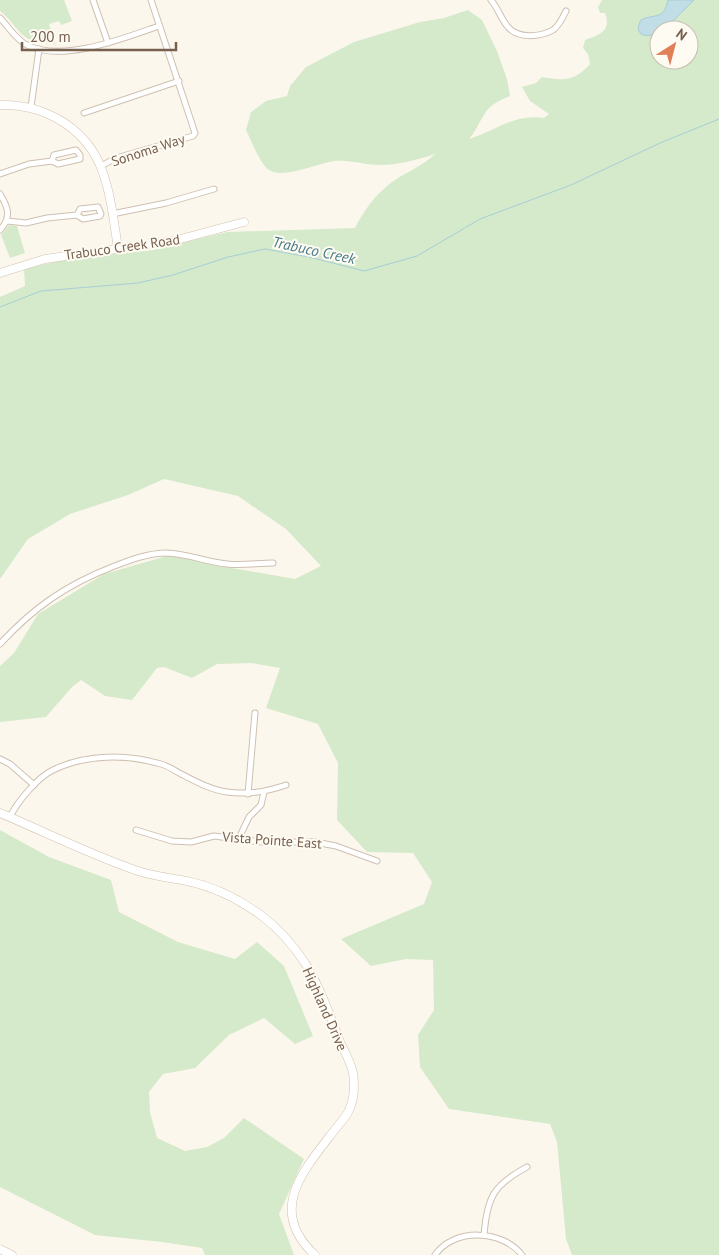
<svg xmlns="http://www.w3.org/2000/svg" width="719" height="1255" font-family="'PT Sans',sans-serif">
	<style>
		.green { fill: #d5eaca; fill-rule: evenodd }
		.water { fill: #c1dee6; stroke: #a7cdd8 }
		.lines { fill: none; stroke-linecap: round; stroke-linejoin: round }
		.stream { stroke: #a7cdd8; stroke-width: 1 }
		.street-casing { stroke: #cfc0b1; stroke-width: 7 }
		.secondary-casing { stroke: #d2c1af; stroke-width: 9 }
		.street { stroke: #fff; stroke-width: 5 }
		.secondary { stroke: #fff; stroke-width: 8 }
		.labels { text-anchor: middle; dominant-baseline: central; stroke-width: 4; stroke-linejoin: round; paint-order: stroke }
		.street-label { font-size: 14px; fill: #78604f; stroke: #fefbf3 }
		.water-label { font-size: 15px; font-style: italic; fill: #487a8a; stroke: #fefbf3 }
	</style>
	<rect width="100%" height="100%" fill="#fcf7ed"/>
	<g class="green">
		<path d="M0 0H64L72 21 61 25 59 21 49 24 55 44C47 42 38 43 30 40 18 34 11 19 0 11Z"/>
		<path d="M602 0H719V1255H572L566 1239 557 1142 550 1124 449 1109 420 1067 418 1035 434 1010 433 960 406 959 371 966 341 939 424 904 432 882 413 853 367 852 337 820 338 763 318 724 266 708 280 668 251 663 217 664 192 678 164 667 157 668 132 700 105 696 81 680 72 687 46 717 0 722V666L14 653 38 614 104 574 174 554 209 564 295 579 321 566 286 529 238 496 164 479 128 495 70 514 28 539 0 579V297L25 286 24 269 68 259 153 250 227 232 355 228C364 210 376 194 392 182 406 172 423 166 435 154 417 160 398 165 379 165 363 165 344 158 329 162 314 165 283 179 269 170 260 164 251 140 246 130L251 112 266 101 287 96 290 86 306 67 354 42 420 22 444 18 468 10 482 20 497 51 507 79 510 96C500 100 489 105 484 115 478 124 476 131 469 139 496 131 514 113 544 118L549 114 530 101 522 87 536 83 542 77C564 81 575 81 590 64L588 54 583 48 585 40C599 35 612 31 605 13H600L598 7ZM659 30H689V60H659Z"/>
		<polygon points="9,225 17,226 25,253 10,258 1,235"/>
		<polygon points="0,830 49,857 111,880 119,912 178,942 235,959 257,942 284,966 313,1036 295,1044 264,1018 229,1035 195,1068 163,1074 149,1092 150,1112 157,1138 185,1151 207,1147 224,1138 244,1118 304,1159 279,1214 294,1255 205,1255 202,1248 162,1242 95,1235 0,1187"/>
	</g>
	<path class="water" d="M668 0H694L667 27 659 30V32C648 39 632 36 641 20 654 13 664 21 668 0Z"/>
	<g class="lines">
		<polyline class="stream" points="0,307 41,291 138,283 173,275 228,257 265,249 309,257 364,271 417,256 480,219 571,185 660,143 719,119"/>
		<defs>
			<g id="street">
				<polyline points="93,0 108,43"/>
				<path d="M491 0C498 8 501 19 508 27 518 39 540 37 553 30 559 26 563 17 566 11"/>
				<path d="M0 18C9 27 16 40 27 45 62 63 124 38 159 26"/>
				<polyline points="31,107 39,49"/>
				<polyline points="84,113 179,81"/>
				<polyline points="101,166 116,158 193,136 195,133 151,0"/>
				<polyline points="0,174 29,164 52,161 58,164 80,159 80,155 76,150 54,155 52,161"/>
				<path d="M0 194C8 207 12 217 0 230"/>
				<polyline points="112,214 166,203 214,189"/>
				<polyline points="7,221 26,223 47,218 77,215 83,219 100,216 101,214 98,207 80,209 77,215"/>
				<path d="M0 644C33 608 66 585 112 567 130 560 148 553 167 553 189 554 206 562 227 564 241 566 258 563 273 563"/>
				<polyline points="0,759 10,764 34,785"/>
				<polyline points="248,794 255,713"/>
				<path d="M10 817C17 802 38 777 53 770 86 754 126 754 161 764 168 766 174 770 181 774 195 781 211 790 227 792 248 795 266 792 286 785"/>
				<polyline points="136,830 172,841 191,842 214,836 261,842 315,842 336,846 377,861"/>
				<polyline points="239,838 249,817 261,805 264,792"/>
				<path d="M484 1235C487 1198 493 1185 527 1167"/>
				<path d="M435 1255C454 1227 503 1230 522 1255"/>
			</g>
			<g id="secondary">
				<path d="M0 105C47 104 90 130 104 176 112 199 114 224 118 248"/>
				<polyline points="0,273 45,259 173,241 244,222"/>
				<path d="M0 813C45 832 89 854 135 870 152 876 170 878 187 881 215 887 239 899 262 916 278 928 293 945 305 963 320 987 330 1015 340 1042 345 1052 351 1063 353 1073 355 1085 354 1100 349 1110 346 1118 338 1125 333 1132 303 1171 267 1211 315 1255"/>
				<polyline points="0,1249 12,1255"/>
			</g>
		</defs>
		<use href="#street" class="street-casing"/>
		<use href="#secondary" class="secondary-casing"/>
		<use href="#street" class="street"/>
		<use href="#secondary" class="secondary"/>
	</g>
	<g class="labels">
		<g class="street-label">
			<text transform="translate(148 150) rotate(-18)">Sonoma Way</text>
			<text transform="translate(122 247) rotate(-8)">Trabuco Creek Road</text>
			<text transform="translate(272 840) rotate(4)">Vista Pointe East</text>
			<text transform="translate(325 1009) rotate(66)">Highland Drive</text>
		</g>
		<g class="water-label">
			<text transform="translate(314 250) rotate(12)">Trabuco Creek</text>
		</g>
	</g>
	<g transform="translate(674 45) rotate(36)"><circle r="24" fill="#fefbf3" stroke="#c8bdb1"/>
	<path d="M0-4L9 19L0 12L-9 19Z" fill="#e17f57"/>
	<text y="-8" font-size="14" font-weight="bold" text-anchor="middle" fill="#78604f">N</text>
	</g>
	<path d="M22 42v8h154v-8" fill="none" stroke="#78604f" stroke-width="2.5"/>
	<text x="30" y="42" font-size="15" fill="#78604f" stroke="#fefbf3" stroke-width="4" paint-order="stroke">200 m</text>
</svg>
